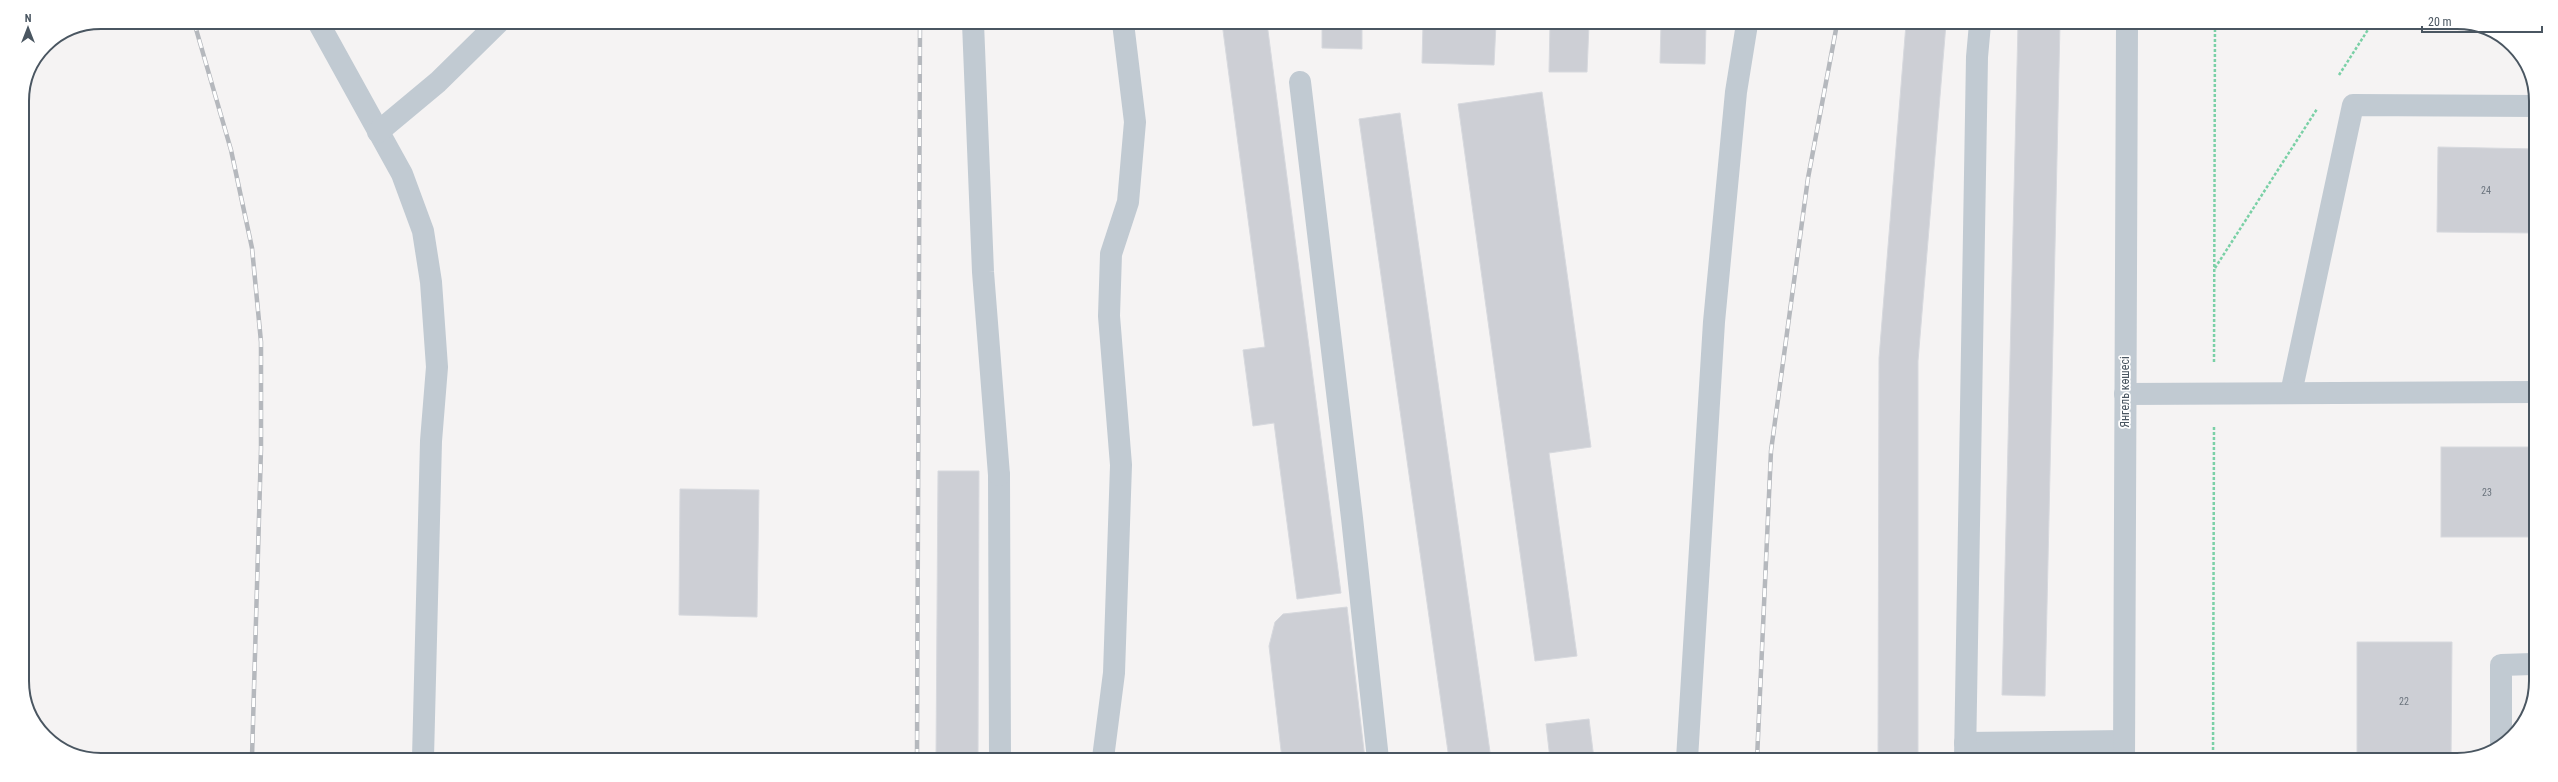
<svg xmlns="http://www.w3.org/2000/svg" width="2558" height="782" font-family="'Roboto Condensed',sans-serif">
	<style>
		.building { fill: #cdcfd5; stroke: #d7d9de }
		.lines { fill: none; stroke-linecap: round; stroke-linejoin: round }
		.path { stroke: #7ad0a6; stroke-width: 2.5; stroke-dasharray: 3 2; stroke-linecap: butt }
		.service { stroke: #c1cad2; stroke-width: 22 }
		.minor { stroke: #c1cad2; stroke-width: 22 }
		.tertiary { stroke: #c1cad2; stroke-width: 22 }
		.rail-casing { stroke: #b5b8bd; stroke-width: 4.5 }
		.rail { stroke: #fff; stroke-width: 3; stroke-dasharray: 9; stroke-linecap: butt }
		.labels { text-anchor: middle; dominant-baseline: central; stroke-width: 3.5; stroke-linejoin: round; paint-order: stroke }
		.number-label { font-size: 10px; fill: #6b747e }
		.street-label { font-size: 12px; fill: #4a5661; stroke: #fff }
		.rim { fill: none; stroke: #4a5661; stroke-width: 2 }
	</style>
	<rect width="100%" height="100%" fill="#f5f3f3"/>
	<g class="building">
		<polygon points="1222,23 1267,23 1341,593 1297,599 1274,423 1253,426 1243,350 1265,347"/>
		<polygon points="1322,23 1362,23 1362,49 1322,48"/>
		<polygon points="1423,24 1496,24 1494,65 1422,63"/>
		<polygon points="1550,24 1589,24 1587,72 1549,72"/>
		<polygon points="1661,24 1706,24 1705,64 1660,63"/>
		<polygon points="1906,24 1946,24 1918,361 1918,759 1878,759 1879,358"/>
		<polygon points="2018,24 2060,24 2045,696 2002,695"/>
		<polygon points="1542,92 1591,447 1549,453 1577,656 1535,661 1458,104"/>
		<polygon points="1400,113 1491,759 1449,759 1359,119"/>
		<polygon points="2438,147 2536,149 2535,233 2437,232"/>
		<rect x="2441" y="447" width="93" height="90"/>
		<polygon points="938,471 979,471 978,758 936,758"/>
		<polygon points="680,489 759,490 757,617 679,615"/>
		<polygon points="1347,607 1365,759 1282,759 1269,646 1275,622 1283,614"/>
		<polygon points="2357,642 2452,642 2451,760 2357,760"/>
		<polygon points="1589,719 1594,759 1550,759 1546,724"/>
	</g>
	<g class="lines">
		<g class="path">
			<polyline points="2339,75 2371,25"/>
			<polyline points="2215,268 2317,109"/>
			<polyline points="2214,362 2215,24"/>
			<polyline points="2213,760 2214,427"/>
		</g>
		<g class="service">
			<polyline points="318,22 402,174 423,231 431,282 437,367 431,441 423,758"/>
			<polyline points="1300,82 1352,518 1378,759"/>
			<polyline points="999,475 1000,758"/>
			<polyline points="1965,743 2124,741"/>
			<polyline points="1965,759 1977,57 1980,24"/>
		</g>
		<g class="minor">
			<polyline points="973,23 983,272 999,475"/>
			<polyline points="378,132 438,82 499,22"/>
			<polyline points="2291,393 2353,105 2536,106"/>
			<polyline points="2125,394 2535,392"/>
			<polyline points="2501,745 2501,665 2533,664"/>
			<polyline points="1103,758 1114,673 1121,465 1109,316 1111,254 1128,202 1135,122 1123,23"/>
			<polyline points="1687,759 1714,322 1736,92 1747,24"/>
		</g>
		<polyline class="tertiary" points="2124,760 2127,24"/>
		<defs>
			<g id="rail">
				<polyline points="194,22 231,150 252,248 261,342 261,449 252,757"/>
				<polyline points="917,758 920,23"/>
				<polyline points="1757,759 1771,451 1808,178 1837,24"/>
			</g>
		</defs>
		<use href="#rail" class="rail-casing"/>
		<use href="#rail" class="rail"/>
	</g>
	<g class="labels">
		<g class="number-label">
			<text x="2486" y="190">24</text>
			<text x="2487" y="492">23</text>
			<text x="2404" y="701">22</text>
		</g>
		<g class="street-label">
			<text transform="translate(2125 392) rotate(-90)">Янгель көшесі</text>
		</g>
	</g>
	<path d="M0 0H2558V782H0ZM101 29H2457A72 72 0 0 1 2529 101V681A72 72 0 0 1 2457 753H101A72 72 0 0 1 29 681V101A72 72 0 0 1 101 29Z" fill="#fff" fill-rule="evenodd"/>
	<path class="rim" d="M101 29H2457A72 72 0 0 1 2529 101V681A72 72 0 0 1 2457 753H101A72 72 0 0 1 29 681V101A72 72 0 0 1 101 29Z"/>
	<g transform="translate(28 28)" stroke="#ffffff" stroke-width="3" paint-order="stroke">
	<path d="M0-3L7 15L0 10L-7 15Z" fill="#4a5661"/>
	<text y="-6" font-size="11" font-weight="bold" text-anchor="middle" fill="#4a5661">N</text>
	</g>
	<path d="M2422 26v6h120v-6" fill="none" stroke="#4a5661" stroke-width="2"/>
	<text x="2428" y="26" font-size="12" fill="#4a5661" stroke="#ffffff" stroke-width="3" paint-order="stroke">20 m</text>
</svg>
